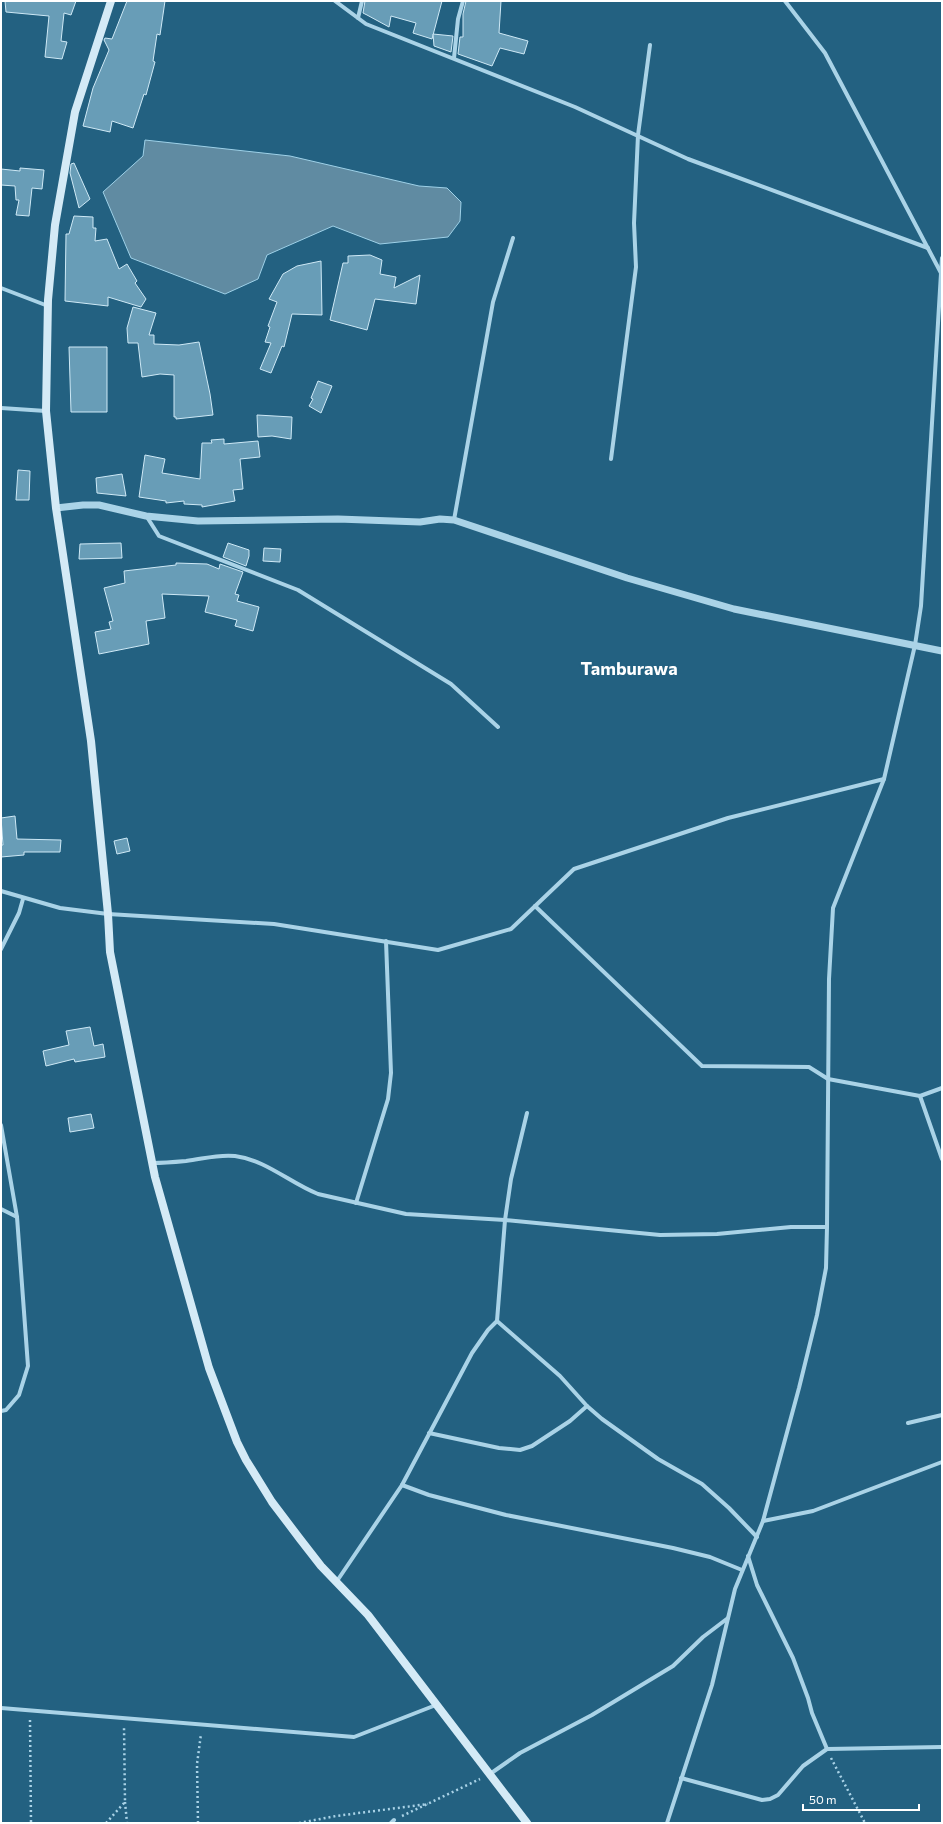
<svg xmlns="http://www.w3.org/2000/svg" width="943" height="1824" font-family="Commissioner,sans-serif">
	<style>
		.water { fill: #608ba2; stroke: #9ed1e8 }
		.building { fill: #689db7; stroke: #cee9f6 }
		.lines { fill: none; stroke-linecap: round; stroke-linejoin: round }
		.path { stroke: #aad3e7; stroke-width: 2.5; stroke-dasharray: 2 3; stroke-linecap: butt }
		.minor { stroke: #aad3e7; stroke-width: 4 }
		.tertiary { stroke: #aad3e7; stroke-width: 7 }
		.secondary { stroke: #d4eaf6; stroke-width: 8 }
		.labels { text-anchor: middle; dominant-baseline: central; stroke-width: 4; stroke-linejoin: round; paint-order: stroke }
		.district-label { font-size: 18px; font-weight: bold; fill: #fff; stroke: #236181 }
	</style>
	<rect width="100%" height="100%" fill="#236181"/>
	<polygon class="water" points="145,140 290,156 419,186 447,188 461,202 460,221 448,237 380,244 333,226 267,255 258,279 225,294 131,258 103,192 143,156"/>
	<g class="building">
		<polygon points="5,1 76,1 71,15 64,13 61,41 67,42 62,59 45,57 49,16 6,12"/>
		<polygon points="127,1 165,1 160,35 157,34 153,61 155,62 146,95 144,94 133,128 112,121 110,132 83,126 93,88 109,50 104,40 105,38 112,39"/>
		<polygon points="365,1 442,1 432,39 413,33 416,23 391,16 389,27 367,15 363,13"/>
		<polygon points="466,1 501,1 499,33 528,41 524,54 500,48 492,66 458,54 460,37 463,37 463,14"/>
		<polygon points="433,34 453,36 451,52 434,46"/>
		<polygon points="74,163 90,199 79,208 70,173 71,164"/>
		<polygon points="20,168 44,170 42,189 32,188 29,216 16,215 19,200 16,200 15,186 1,185 1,169 20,171"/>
		<polygon points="74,216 93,217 93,228 96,228 95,241 107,239 119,269 127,264 137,281 135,283 146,299 141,307 108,297 108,306 65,301 66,234 69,234"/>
		<polygon points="370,255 382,260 380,274 396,277 394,288 420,275 416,304 375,299 367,330 330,320 343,263 348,263 348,256"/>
		<polygon points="321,261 322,315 292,314 284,347 282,346 271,373 260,369 271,343 265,342 270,327 268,326 277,302 269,299 283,274 297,266"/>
		<polygon points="133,307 156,313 149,335 154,335 154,344 179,345 199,342 210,394 213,415 176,419 176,417 174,417 174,375 160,374 142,377 138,343 128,343 127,328"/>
		<polygon points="69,347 107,347 107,412 71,412"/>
		<polygon points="318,381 332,386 321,413 309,406 313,399 311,398"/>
		<polygon points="257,415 292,417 291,439 272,436 258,437"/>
		<polygon points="224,439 224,444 258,441 260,457 240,459 243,489 233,490 235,501 202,507 202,505 184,504 184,501 166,503 166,501 139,497 145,455 165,459 162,473 200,479 202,443 212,443 211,440"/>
		<polygon points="18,470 30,471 29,500 16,500"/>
		<polygon points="122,474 126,496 97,493 96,478"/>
		<polygon points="121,543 122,558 79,559 80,544"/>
		<polygon points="228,543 249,550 249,556 246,566 223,557"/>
		<polygon points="264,548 281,549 280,562 263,561"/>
		<polygon points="176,563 207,564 219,569 220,564 243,572 235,594 239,595 237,601 259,607 253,631 235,626 237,620 205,612 209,596 162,594 165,618 146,621 149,644 99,654 95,632 111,629 109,622 113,621 104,588 125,583 124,571 176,565"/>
		<polygon points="15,816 17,839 61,840 60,852 24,852 24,855 1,857 1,845 3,845 1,818"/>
		<polygon points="127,838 130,851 117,854 114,841"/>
		<polygon points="90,1027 94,1046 103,1044 105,1057 75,1062 74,1059 46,1066 43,1051 69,1045 66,1031"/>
		<polygon points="91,1114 94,1128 70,1132 68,1118"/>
	</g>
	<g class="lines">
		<g class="path">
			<polyline points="30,1720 31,1823"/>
			<polyline points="831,1758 865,1823"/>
			<polyline points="125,1802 127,1823"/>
			<polyline points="402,1816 480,1779"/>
			<polyline points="106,1823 125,1802 124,1726"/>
			<polyline points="198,1823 197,1764 201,1734"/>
			<polyline points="299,1823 336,1816 428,1804"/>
		</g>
		<g class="minor">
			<polyline points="335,1 366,24 575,107 688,159 928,248"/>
			<polyline points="358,18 362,1"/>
			<polyline points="454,58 458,19 463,1"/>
			<polyline points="941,272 942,258"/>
			<polyline points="1,288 48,306"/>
			<polyline points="1,408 46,411"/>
			<polyline points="611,459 636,267 634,223 638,135 650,45"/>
			<polyline points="147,517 159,536 298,590 451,684 498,727"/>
			<polyline points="454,520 493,302 513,238"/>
			<polyline points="1,891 60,908 108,914 274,924 438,950 511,929 574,869 728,818 884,779"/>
			<polyline points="535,906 702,1066 809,1067 828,1079 920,1096 942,1088"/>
			<polyline points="1,949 19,913 23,899"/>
			<polyline points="920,1096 942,1159"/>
			<polyline points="1,1125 17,1217 28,1366 19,1395 6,1410 1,1411"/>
			<path d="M153 1163C164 1163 175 1162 186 1161 203 1159 218 1154 235 1156 266 1160 290 1183 318 1194L406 1214 505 1220 660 1235 717 1234 791 1227H827"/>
			<polyline points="356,1203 388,1099 391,1073 386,941"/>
			<polyline points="1,1209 17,1217"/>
			<polyline points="497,1321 560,1376 587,1406 602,1419 658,1459 702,1484 729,1508 757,1537"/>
			<polyline points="908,1423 942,1415"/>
			<polyline points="429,1433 499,1448 520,1450 532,1446 570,1421 587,1406"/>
			<polyline points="402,1485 429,1495 506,1515 673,1548 710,1557 742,1570"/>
			<polyline points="763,1521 813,1511 942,1462"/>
			<polyline points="748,1556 757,1585 793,1658 808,1698 812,1713 827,1749"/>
			<polyline points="337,1581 402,1485 472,1353 488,1330 497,1321 505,1220 511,1179 527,1113"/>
			<polyline points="1,1708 354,1737 436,1705"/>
			<polyline points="490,1774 520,1753 592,1715 673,1666 703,1637 728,1618"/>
			<polyline points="681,1778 762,1800 770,1799 778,1795 803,1766 827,1749 942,1747"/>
			<polyline points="391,1823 394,1820"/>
			<polyline points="667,1823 712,1685 735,1589 763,1521 799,1388 817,1315 826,1268 827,1227 829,979 833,908 884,779 915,645 921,606 941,273 825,53 785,1"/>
		</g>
		<polyline class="tertiary" points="56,508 83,505 99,505 146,516 198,521 338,519 420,522 440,519 454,520 627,578 734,609 942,651"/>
		<polyline class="secondary" points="111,1 75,112 55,225 48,300 46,411 56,508 91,741 108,914 110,952 155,1177 209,1368 237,1442 246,1460 272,1502 300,1539 321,1566 368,1615 527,1823"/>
	</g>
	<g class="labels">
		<g class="district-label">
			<text x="629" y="668">Tamburawa</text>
		</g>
	</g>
	<rect width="943" height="1824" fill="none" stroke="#ffffff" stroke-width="4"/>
	<path d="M803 1804v6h116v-6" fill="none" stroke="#ffffff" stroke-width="2"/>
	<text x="809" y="1804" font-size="12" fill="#ffffff" stroke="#236181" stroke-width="3" paint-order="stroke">50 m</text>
</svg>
